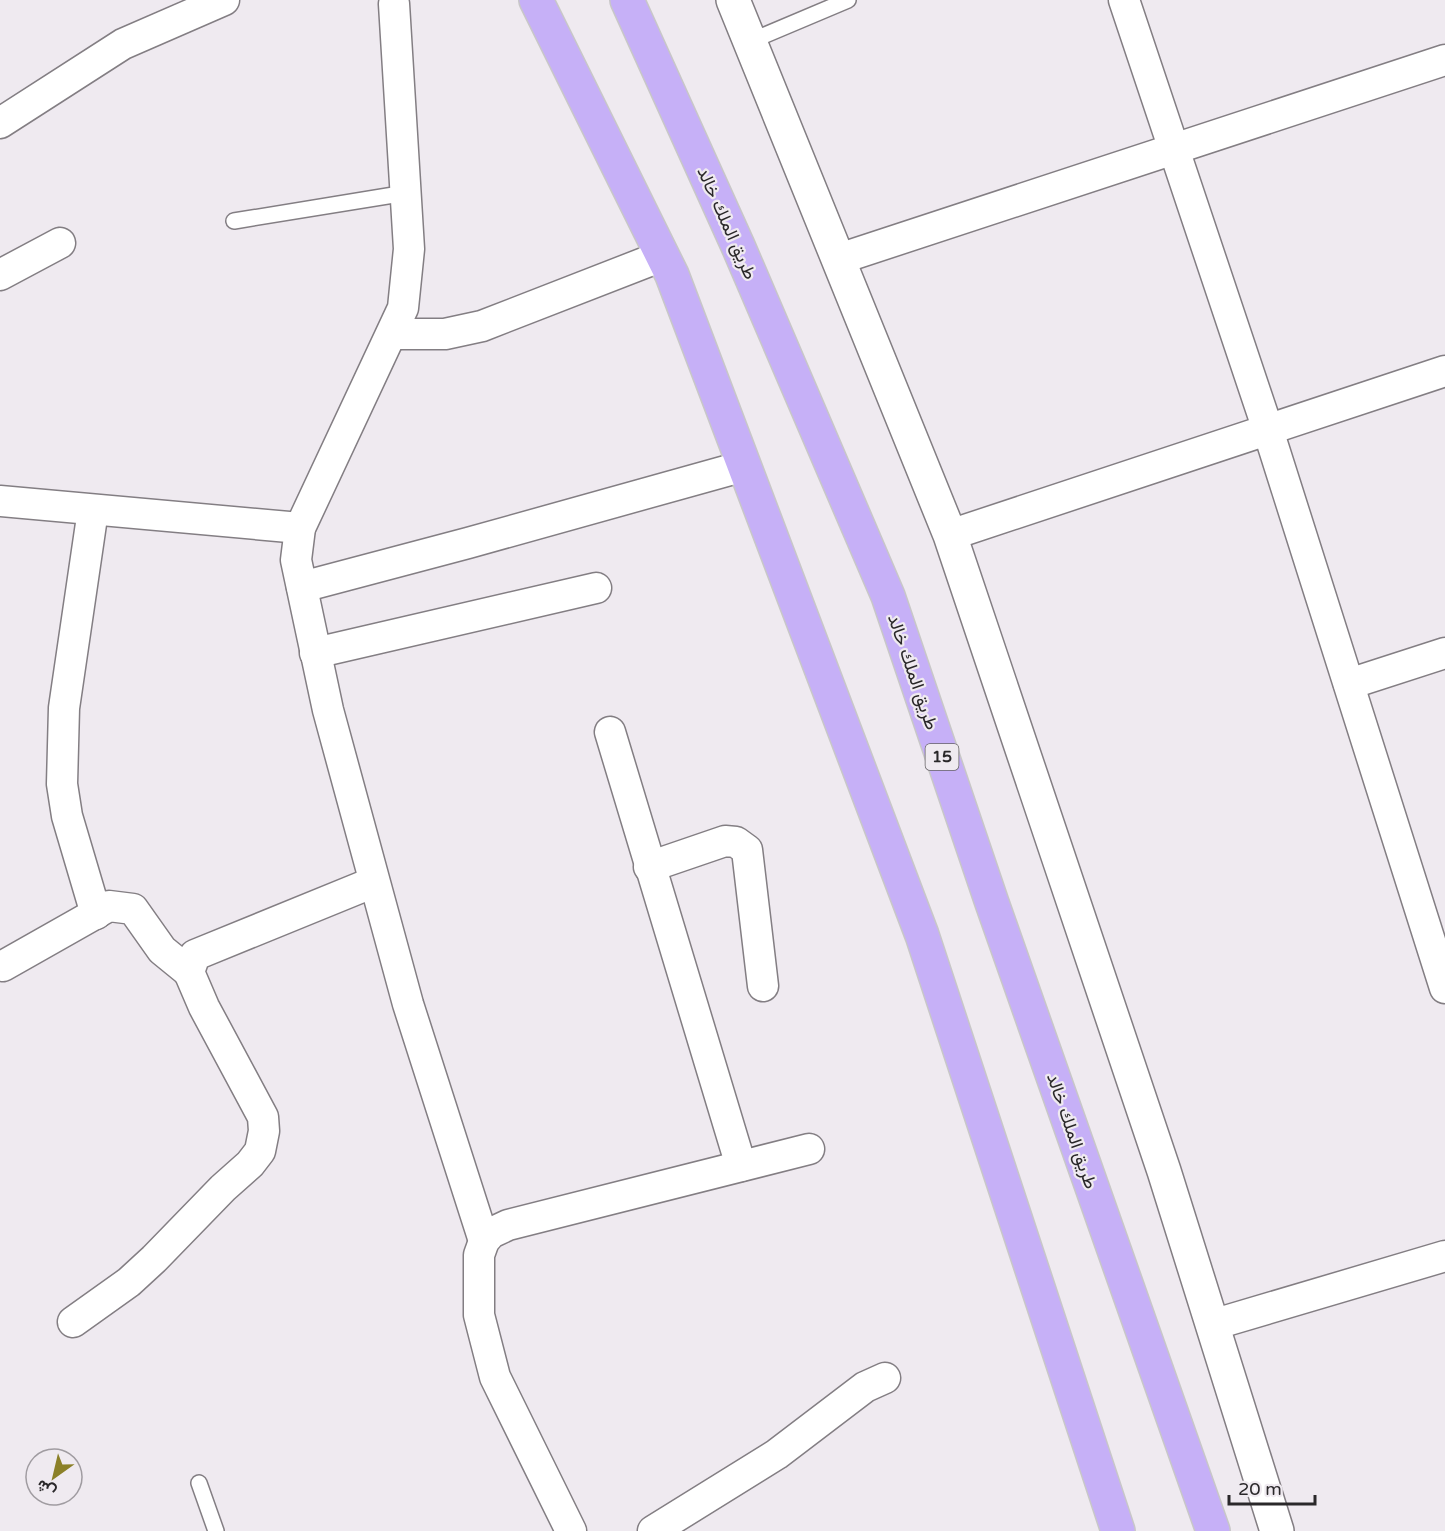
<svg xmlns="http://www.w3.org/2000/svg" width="1445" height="1531" font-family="'Varela Round',Vazirmatn,sans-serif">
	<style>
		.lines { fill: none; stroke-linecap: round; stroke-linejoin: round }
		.service-casing { stroke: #837e83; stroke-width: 18 }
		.minor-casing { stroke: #837e83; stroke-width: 33 }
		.tertiary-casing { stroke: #837e83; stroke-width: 36 }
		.trunk-casing { stroke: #c8c7c8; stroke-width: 36 }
		.service { stroke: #fff; stroke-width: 15 }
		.minor { stroke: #fff; stroke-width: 30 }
		.tertiary { stroke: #fff; stroke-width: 33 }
		.trunk { stroke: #c6b0f7; stroke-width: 33 }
		.labels { text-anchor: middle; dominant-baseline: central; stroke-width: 4.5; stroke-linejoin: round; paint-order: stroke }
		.shield { fill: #efeaf0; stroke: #656265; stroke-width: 1.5 }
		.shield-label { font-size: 16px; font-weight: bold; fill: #2a282a }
		.street-label { font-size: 18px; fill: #2a282a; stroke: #efeaf0 }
	</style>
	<rect width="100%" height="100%" fill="#efeaf0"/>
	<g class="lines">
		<defs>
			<g id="service">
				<polyline points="751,41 848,0"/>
				<polyline points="234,221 406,193"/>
				<polyline points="199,1483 216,1531"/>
			</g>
			<g id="minor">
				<polyline points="1124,0 1268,430 1445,988"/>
				<polyline points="394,4 409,249 403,308 300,528 296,560 328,710 408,1004 484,1241"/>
				<polyline points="0,123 123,44 224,0"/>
				<polyline points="839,259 1445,60"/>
				<polyline points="0,275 60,243"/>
				<polyline points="392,334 445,334 482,326 662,256"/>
				<polyline points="0,501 300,528"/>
				<polyline points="93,510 64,708 62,784 67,816 96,914"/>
				<polyline points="950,535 1445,371"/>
				<polyline points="302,587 468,543 744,466"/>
				<polyline points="315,653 596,588"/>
				<polyline points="1349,684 1445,653"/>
				<polyline points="610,732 741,1166"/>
				<polyline points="649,867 725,841 736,842 747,850 763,986"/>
				<polyline points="3,966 109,906 133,909 162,950 189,972"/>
				<polyline points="73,1322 129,1282 154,1259 223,1188 250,1164 260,1151 264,1131 263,1117 204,1007 189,972 195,955 374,882"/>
				<polyline points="1212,1325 1445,1256"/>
				<polyline points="571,1531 495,1377 479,1315 479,1255 484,1241 491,1233 508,1225 809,1149"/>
				<polyline points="653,1531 777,1454 865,1387 885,1378"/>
			</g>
			<polyline id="tertiary" points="733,0 950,535 1164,1171 1277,1531"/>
			<g id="trunk">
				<polyline points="536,0 672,275 922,935 1118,1531"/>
				<polyline points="627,0 738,246 888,596 992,903 1213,1531"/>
			</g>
		</defs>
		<use href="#service" class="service-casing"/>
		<use href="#minor" class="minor-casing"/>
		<use href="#tertiary" class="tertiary-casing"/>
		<use href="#trunk" class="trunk-casing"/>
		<use href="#service" class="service"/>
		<use href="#minor" class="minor"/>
		<use href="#tertiary" class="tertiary"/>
		<use href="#trunk" class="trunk"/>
	</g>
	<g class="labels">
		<rect class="shield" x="925.5" y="744" width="33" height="26" rx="4.5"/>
		<g class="shield-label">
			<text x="942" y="757">15</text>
		</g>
		<g class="street-label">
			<text transform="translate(727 223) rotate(66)">طريق الملك خالد</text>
			<text transform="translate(913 672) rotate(71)">طريق الملك خالد</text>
			<text transform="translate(1072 1131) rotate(71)">طريق الملك خالد</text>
		</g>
	</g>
	<g transform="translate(54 1477) rotate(214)"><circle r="28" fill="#efeaf0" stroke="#a09ca1" stroke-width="1.5"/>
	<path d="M0-4.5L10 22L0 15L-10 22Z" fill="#8b8028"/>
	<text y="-9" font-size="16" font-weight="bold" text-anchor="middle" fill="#2a282a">ش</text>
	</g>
	<path d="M1229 1495v9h86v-9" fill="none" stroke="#2a282a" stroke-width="3"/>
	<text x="1238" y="1495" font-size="18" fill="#2a282a" stroke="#efeaf0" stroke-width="4.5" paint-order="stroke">20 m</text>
</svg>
